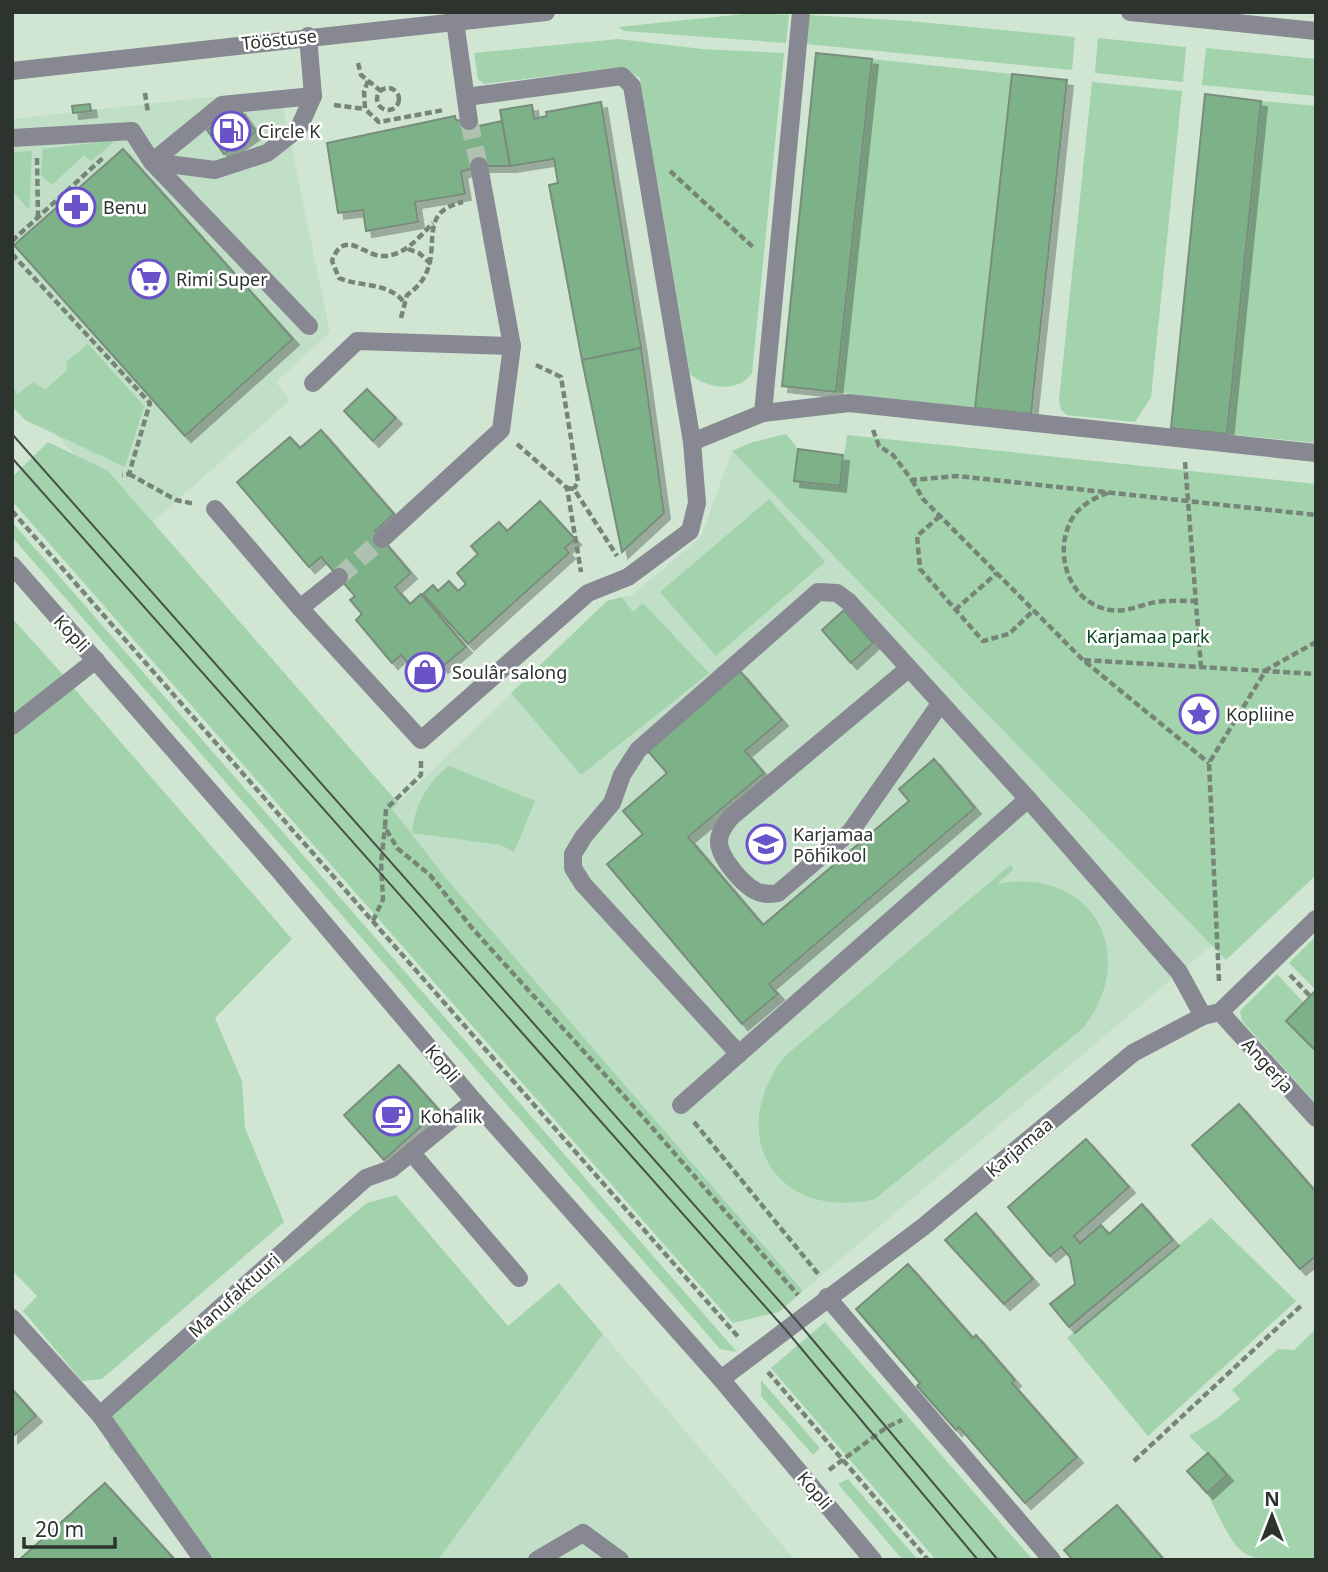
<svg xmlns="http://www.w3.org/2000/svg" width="1328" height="1572" font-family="'Noto Sans',sans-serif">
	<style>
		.built { fill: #c1dec6 }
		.green { fill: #a2d3ac }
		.building { fill: #7db188; stroke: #798d7c; stroke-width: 2; filter: url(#shadow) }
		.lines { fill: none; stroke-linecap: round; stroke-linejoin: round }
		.minor-tunnel { stroke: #afc2b2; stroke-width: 18; stroke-dasharray: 18 9; stroke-linecap: butt }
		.path { stroke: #768578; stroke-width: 4.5; stroke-dasharray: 7 3.5; stroke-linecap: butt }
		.minor { stroke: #888892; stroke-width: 18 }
		.tram { stroke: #475148; stroke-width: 2 }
		.labels { text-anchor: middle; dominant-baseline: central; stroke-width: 5; stroke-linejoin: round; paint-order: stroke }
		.street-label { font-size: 18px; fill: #2c342d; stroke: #fff }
		.poi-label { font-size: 18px; fill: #2c342d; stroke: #fff; text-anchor: start }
		.park-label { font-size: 18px; fill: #0a4620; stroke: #fff }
	</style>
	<defs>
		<filter id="shadow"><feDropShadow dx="6" dy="6" stdDeviation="0" flood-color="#0004"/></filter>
	</defs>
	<rect width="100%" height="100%" fill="#d0e6d3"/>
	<g class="built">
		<polygon points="237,94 282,102 330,332 276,382 290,400 145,529 12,388 12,119"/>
		<polygon points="732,451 1212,945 803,1291 446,878 392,809 607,601 632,595 701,537"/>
		<polygon points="603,1334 795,1560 438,1560"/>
	</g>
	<g class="green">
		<polygon points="754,13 789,15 786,43 624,31 618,27"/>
		<polygon points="809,15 910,21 1075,37 1072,70 806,44"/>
		<polygon points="1098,38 1186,47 1183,82 1095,73"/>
		<path d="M618 39 702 49 784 53 752 373C739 393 707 389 690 374L640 78 622 67 484 84 478 79 474 53Z"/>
		<polygon points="1206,48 1316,59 1316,96 1202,85"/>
		<polygon points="872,59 1012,74 975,408 836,392"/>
		<polygon points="1092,82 1182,91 1151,397 1135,422 1067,415 1061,410 1059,400"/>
		<polygon points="1261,101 1316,106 1316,443 1227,434"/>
		<polygon points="110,141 114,142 91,161 84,155 52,185 41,175 43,149"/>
		<polygon points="32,151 29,210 12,190 12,152"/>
		<polygon points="88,344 144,406 125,467 25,420 12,406 12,387 18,394 33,382 45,390 67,370 66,362"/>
		<polygon points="786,434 798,449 840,485 847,435 1316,484 1316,875 1226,960 732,451 750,443"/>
		<polygon points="48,442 108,471 398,803 392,809 446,878 803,1291 779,1312 733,1323 12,501 12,477"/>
		<polygon points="769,499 825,562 716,656 660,592"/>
		<polygon points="12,522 737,1352 720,1349 12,537"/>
		<polygon points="622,597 633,612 643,603 709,673 581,775 511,693 607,601"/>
		<polygon points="12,618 64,676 12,716"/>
		<polygon points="72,686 292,939 215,1018 242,1081 245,1128 284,1222 102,1379 82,1381 23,1311 37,1296 12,1270 12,733"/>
		<path d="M449 766 535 801 514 852 501 845 412 833C415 804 427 783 449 766Z"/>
		<path d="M1010 865 1014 869 997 884C1092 865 1141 955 1083 1028L875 1199C777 1222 724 1136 784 1057Z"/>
		<polygon points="1316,936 1316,990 1289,963"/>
		<polygon points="1277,974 1304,1003 1286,1021 1316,1051 1316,1104 1242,1021 1240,1011"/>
		<polygon points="396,1195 508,1326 559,1283 603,1334 438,1560 212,1560 109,1447 111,1413 367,1203"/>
		<polygon points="1211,1218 1296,1301 1148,1436 1067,1338"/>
		<polygon points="825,1322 1033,1560 936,1560 771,1368"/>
		<path d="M1316 1329V1560C1235 1560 1244 1565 1207 1493L1227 1474 1189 1436 1216 1419 1240 1399 1232 1390 1278 1349 1294 1350Z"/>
		<polygon points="761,1380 820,1448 813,1455 761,1396"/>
		<polygon points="848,1479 918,1560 903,1560 838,1484"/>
	</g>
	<g class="building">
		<polygon points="816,53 872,59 836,392 782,386"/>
		<polygon points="1012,74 1067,80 1031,414 975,408"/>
		<polygon points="1205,94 1261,101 1227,434 1171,428"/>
		<polygon points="601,102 641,348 582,360 549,185 558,183 554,159 510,166 500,110 532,105 534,119 547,116 546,112"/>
		<polygon points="90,104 91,111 73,113 72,106"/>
		<polygon points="239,108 256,132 224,154 207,130"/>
		<polygon points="455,116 456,120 469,121 474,127 502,121 510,166 479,166 461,172 465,194 415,202 418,222 366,231 363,210 338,213 327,143"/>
		<polygon points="123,149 293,339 185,436 14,245"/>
		<polygon points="641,348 664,513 622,552 582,360"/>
		<polygon points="367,389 396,418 373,441 344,411"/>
		<polygon points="321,430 394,514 375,531 411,573 395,587 410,604 421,594 466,647 442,667 438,661 420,677 401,655 392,663 356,620 362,614 350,600 355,596 321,557 309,567 237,482 290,437 300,448"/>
		<polygon points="798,449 843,455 840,486 794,481"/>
		<polygon points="540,501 575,539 565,548 569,553 468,644 423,594 433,585 438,591 449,581 458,591 466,584 457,573 478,554 471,546 499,522 507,531"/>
		<polygon points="844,610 873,643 851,663 822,630"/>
		<polygon points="740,671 782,720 745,751 764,773 688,837 763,925 909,801 899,789 934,759 975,808 769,984 778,994 742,1024 607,864 643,834 623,811 667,773 647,750"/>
		<polygon points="1316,990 1316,1051 1286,1021"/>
		<polygon points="399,1065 439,1110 384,1160 344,1115"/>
		<polygon points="1239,1104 1316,1192 1316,1256 1300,1269 1192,1145"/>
		<polygon points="1086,1139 1129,1187 1074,1236 1080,1243 1101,1225 1109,1234 1142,1204 1173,1240 1069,1327 1050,1304 1075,1284 1070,1257 1061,1247 1050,1256 1008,1207"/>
		<polygon points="976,1213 1033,1279 1004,1304 945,1240"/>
		<polygon points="908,1264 973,1338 976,1335 1015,1380 1012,1383 1077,1457 1025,1503 959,1427 956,1430 917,1386 920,1383 856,1309"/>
		<polygon points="12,1389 36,1416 12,1437"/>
		<polygon points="1208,1453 1227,1475 1207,1493 1187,1471"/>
		<polygon points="105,1483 175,1560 19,1560"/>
		<polygon points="1117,1505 1164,1560 1073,1560 1064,1550"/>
	</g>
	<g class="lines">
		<g class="minor-tunnel">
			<polyline points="469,121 479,166"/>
			<polyline points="339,577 382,539"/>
		</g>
		<g class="path">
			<polyline points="358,63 361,75 381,91"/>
			<polyline points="368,81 364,91 365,109 379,122 444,110"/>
			<circle cx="388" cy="99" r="11"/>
			<polyline points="145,93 148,113"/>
			<polyline points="334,105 365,109"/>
			<polyline points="37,158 38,216"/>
			<polyline points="670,171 754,248"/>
			<polyline points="12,241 105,156"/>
			<polyline points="408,249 419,253 431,264"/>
			<polyline points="12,254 150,403 129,474 122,475"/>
			<path d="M403 301C387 282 360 287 339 278L332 261C344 227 365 257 383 256 405 256 419 237 433 223"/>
			<path d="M401 318 407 295C455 262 407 214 463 202"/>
			<polyline points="536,365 561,377 578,481 574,489"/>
			<polyline points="873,430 879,446 893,455 912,480 957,476 1316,515"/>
			<polyline points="517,444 567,488 581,572"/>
			<polyline points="1185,462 1201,667"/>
			<polyline points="129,474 176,500 195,504"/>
			<polyline points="912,480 923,499 1083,660 1209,763"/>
			<polyline points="567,488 574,489 617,556"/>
			<path d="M1108 493C1094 498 1082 504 1073 517 1052 551 1068 603 1110 610 1127 613 1141 604 1157 602 1170 600 1183 601 1195 601"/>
			<polyline points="12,511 740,1339"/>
			<polyline points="940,516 917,536 920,569 983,641 1009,634 1034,610"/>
			<polyline points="955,610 997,573"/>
			<polyline points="1084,660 1316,674"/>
			<polyline points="421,761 421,775 386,809 385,827 397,848 430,875 472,928 635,1108 798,1295"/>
			<polyline points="373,921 383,899 381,863 385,827"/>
			<polyline points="1290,975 1310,996"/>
			<polyline points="1219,981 1209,763 1266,670 1316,642"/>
			<polyline points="694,1122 819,1275"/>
			<polyline points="768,1372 928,1560"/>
			<polyline points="1134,1461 1303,1304"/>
			<polyline points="829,1470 887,1427 902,1420"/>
		</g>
		<g class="minor">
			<polyline points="1130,12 1316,31"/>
			<polyline points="455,21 469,121"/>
			<polyline points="12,71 546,12"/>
			<polyline points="12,138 132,131 152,162 215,170 267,153 299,128 313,96 308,36"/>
			<polyline points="309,326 152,162 222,105 313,96"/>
			<polyline points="313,383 357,341 512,346"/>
			<polyline points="763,413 801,12"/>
			<polyline points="692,442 763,413 849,403 1316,453"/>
			<polyline points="215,509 300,608 339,577"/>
			<polyline points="382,539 501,430 512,346 479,166"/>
			<polyline points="12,565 278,869 474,1101 721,1379 873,1560"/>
			<polyline points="300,608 421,740 588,593 628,577 690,531 697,503 692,442 632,86 622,76 466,97"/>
			<path d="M908 669 731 817C725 825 719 832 719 842 719 857 743 885 756 891 763 895 770 894 778 893L851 831 940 704"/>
			<polyline points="12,726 96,660"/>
			<polyline points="1220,1012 1316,1118"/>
			<polyline points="739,1054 583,884 573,868 573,854 584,836 612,803 622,775 638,750 818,592 837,593 849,602 1028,799 1179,972 1203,1016"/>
			<polyline points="681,1105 1028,799"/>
			<polyline points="411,1152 519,1278"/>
			<polyline points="827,1297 1052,1560"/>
			<polyline points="12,1318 100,1415 203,1560"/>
			<polyline points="721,1379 923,1227 1133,1053 1203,1016 1220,1012 1316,919"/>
			<polyline points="100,1415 366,1178 391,1169 474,1101"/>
			<polyline points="537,1560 583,1533 620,1560"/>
		</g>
		<g class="tram">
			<polyline points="12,434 796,1320 998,1560"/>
			<polyline points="12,458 785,1329 978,1560"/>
		</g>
	</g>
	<defs>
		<symbol id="fuel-ring" viewBox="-11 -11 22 22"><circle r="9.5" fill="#fff" stroke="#6a52cb" stroke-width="1.5"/><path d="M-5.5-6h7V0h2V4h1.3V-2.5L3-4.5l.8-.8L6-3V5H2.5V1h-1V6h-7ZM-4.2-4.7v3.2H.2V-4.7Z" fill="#6a52cb"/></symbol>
		<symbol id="pharmacy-ring" viewBox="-11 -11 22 22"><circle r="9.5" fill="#fff" stroke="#6a52cb" stroke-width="1.5"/><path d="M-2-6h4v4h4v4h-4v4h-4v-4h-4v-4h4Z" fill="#6a52cb"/></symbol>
		<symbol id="supermarket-ring" viewBox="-11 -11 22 22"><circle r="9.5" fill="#fff" stroke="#6a52cb" stroke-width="1.5"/><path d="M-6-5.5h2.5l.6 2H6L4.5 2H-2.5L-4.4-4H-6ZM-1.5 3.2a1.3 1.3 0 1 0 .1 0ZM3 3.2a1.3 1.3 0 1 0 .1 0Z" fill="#6a52cb"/></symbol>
		<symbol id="shop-ring" viewBox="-11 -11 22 22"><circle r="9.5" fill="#fff" stroke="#6a52cb" stroke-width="1.5"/><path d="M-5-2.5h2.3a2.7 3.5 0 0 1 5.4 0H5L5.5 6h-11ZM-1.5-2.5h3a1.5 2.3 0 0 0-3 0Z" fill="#6a52cb"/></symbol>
		<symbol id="sight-ring" viewBox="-11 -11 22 22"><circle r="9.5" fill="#fff" stroke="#6a52cb" stroke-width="1.5"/><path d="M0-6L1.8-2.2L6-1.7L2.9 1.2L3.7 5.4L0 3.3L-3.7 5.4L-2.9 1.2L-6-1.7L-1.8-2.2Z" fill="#6a52cb"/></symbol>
		<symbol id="school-ring" viewBox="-11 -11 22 22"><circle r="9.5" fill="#fff" stroke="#6a52cb" stroke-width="1.5"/><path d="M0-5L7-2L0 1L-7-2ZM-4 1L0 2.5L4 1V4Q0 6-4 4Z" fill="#6a52cb"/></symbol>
		<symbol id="cafe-ring" viewBox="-11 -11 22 22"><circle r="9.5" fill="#fff" stroke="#6a52cb" stroke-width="1.5"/><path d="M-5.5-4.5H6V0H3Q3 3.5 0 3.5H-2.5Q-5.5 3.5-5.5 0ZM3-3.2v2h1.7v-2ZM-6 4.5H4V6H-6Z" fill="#6a52cb"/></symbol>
	</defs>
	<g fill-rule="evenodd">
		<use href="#fuel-ring" x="209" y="109" width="44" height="44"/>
		<use href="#pharmacy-ring" x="54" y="185" width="44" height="44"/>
		<use href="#supermarket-ring" x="127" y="257" width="44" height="44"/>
		<use href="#shop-ring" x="403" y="650" width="44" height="44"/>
		<use href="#sight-ring" x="1177" y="692" width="44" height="44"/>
		<use href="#school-ring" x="744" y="822" width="44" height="44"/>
		<use href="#cafe-ring" x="371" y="1094" width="44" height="44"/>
	</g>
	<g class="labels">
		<g class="street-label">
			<text transform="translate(279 39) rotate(-6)">Tööstuse</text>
			<text transform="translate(72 633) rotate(48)">Kopli</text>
			<text transform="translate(443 1063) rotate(50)">Kopli</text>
			<text transform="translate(1268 1065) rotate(48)">Angerja</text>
			<text transform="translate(1019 1147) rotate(-40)">Karjamaa</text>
			<text transform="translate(234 1295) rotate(-42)">Manufaktuuri</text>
			<text transform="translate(815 1490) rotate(50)">Kopli</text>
		</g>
		<g class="poi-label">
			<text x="258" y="131">Circle K</text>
			<text x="103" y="207">Benu</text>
			<text x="176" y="279">Rimi Super</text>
			<text x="452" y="672">Soulâr salong</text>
			<text x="1226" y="714">Kopliine</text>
			<text x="793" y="834">Karjamaa<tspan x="793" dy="21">Põhikool</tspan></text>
			<text x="420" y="1116">Kohalik</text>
		</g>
		<g class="park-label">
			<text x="1148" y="636">Karjamaa park</text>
		</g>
	</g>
	<rect width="1328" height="1572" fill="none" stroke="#2c342d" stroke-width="28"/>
	<g transform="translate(1272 1516)" stroke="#ffffff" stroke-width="5" paint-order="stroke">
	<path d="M0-5L12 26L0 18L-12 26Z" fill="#2c342d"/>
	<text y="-10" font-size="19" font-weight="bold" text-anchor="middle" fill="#2c342d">N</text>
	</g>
	<path d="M24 1537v10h91v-10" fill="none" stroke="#2c342d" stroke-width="3.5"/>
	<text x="35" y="1537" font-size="21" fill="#2c342d" stroke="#ffffff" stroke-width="5" paint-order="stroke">20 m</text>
</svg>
